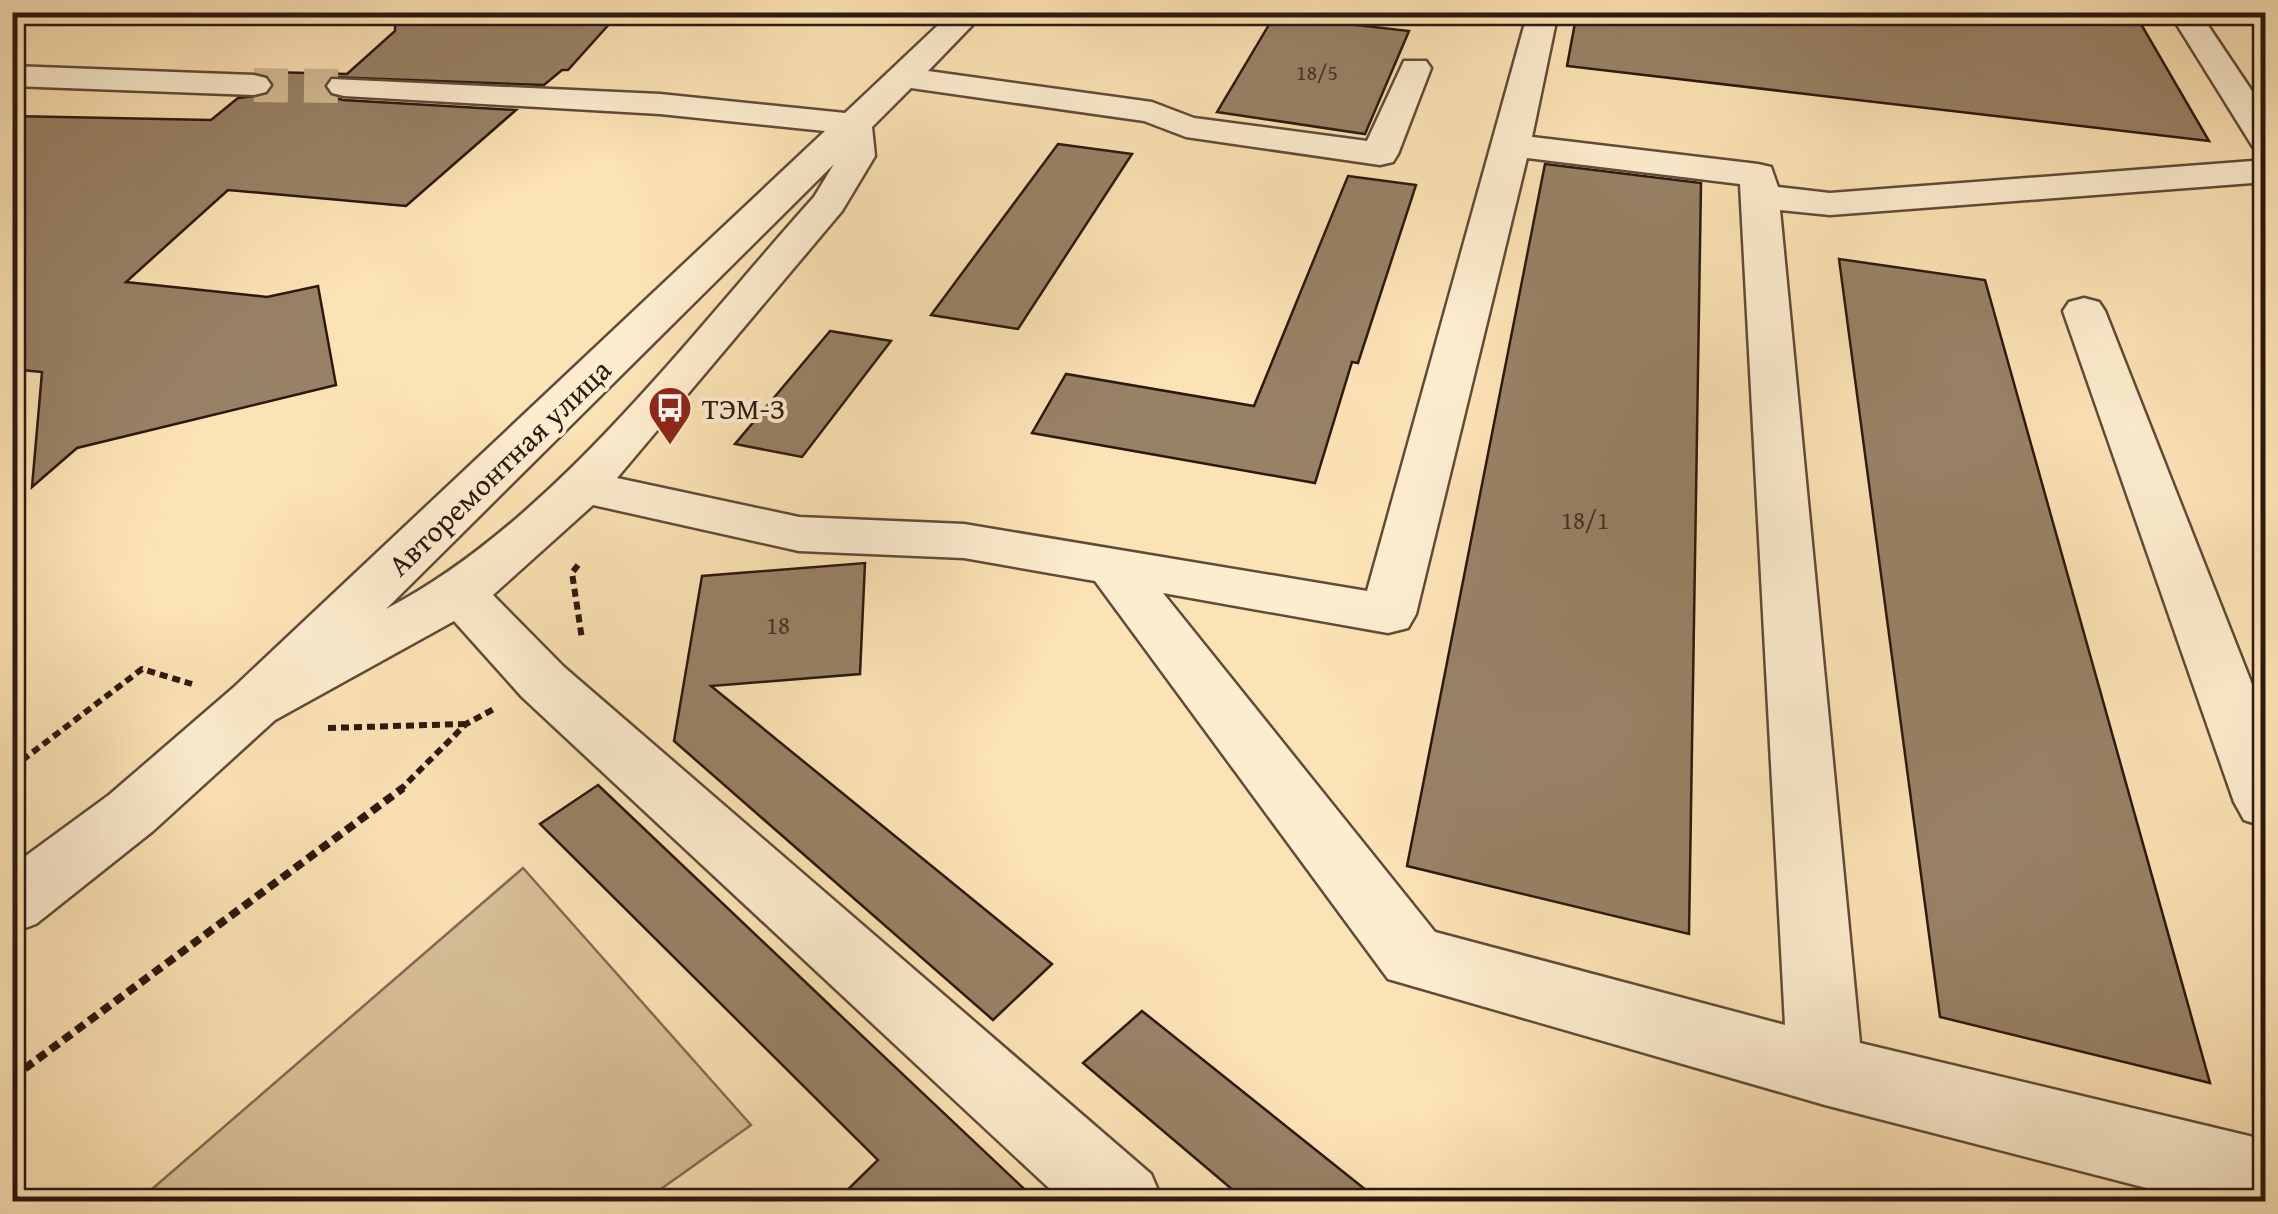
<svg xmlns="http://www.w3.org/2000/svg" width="2278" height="1214" font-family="'Gentium Book Plus',serif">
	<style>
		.green { fill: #d9c099; stroke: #826c54; stroke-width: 2.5 }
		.building { fill: #988266; stroke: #2c1810; stroke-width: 2.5 }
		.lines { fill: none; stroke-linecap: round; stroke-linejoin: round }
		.minor-tunnel { stroke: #d2ba94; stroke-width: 34; stroke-dasharray: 34 16; stroke-linecap: butt }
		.minor-casing { stroke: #604b39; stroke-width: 5 }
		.path-far1 { stroke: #2c1810; stroke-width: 6; stroke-dasharray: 8 5; stroke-linecap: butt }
		.path { stroke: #2c1810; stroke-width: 8; stroke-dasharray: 10 6; stroke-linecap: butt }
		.minor { fill: #fdedcf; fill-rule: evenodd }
		.labels { text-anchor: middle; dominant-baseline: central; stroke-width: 8; stroke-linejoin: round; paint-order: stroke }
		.far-number-label { font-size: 22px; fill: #473226 }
		.number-label { font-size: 25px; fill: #473226 }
		.poi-label { font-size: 30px; fill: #2c1810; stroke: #fdedcf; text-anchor: start }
		.street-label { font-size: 30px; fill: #2c1810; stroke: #fdedcf }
	</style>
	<rect width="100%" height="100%" fill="#fce3b5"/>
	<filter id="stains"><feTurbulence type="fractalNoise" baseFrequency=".002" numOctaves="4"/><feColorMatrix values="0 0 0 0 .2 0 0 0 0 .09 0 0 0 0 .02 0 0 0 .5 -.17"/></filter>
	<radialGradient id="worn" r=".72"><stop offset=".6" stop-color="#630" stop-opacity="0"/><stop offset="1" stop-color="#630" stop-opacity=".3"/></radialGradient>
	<polygon class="green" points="523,868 751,1125 644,1201 148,1201 144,1196"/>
	<g class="building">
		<polygon points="395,12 620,12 568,70 562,70 544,85 329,77 324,88 331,97 343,100 516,110 406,206 228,190 126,282 267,297 318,286 336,385 77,448 32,487 42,372 12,369 12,116 211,120 238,98 269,94 275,85 267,74 270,72 347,74 395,31"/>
		<polygon points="1299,12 1362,12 1356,25 1409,31 1365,134 1217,112 1273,18 1294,20"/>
		<polygon points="1577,12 2134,12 2209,141 1567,66"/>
		<polygon points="1058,144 1132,154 1018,329 931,315"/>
		<polygon points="1545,164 1701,183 1689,934 1407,866"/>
		<polygon points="1348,176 1416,185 1358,363 1352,362 1315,483 1032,433 1066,374 1254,406"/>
		<polygon points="1839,259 1985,280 2210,1083 1940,1017"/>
		<polygon points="830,331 891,341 802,457 735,444"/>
		<polygon points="865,563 860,674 711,686 1052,964 993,1020 674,741 702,576"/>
		<polygon points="598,785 839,1014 1038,1202 835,1202 878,1160 540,824"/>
		<polygon points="1142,1011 1381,1202 1247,1202 1083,1063"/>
	</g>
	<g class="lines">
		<polyline class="minor-tunnel" points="254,85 344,86"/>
		<defs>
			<g id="minor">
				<path d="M952 12H985L928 71 1152 102 1194 118 1367 141 1404 61H1426L1431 68 1398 154 1393 162 1380 165 1186 137 1144 121 911 88 872 127 875 156 842 211 617 478 799 517 964 524 1367 591 1528 12H1558L1532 137 1758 164 1771 167 1778 187 1830 193 2266 160V182L1830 215 1780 210 1860 1043 2266 1140V1202H2201L1825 1105 1388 979 1095 581 964 558 799 551 593 505 493 595 564 667 1151 1174 1163 1202H1064L522 697 454 621 275 720 153 831 36 924 12 933V866L109 795 233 688 825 131 660 114 344 96 332 93 327 86 332 79 660 94 845 113ZM1527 158 1740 184 1785 1025 1435 932 1163 593 1388 633 1408 628 1416 614ZM834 164 814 197C689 336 552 523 386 609Z"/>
				<polygon points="2169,12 2199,12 2266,112 2266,150 2253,147"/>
				<polygon points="12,66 254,75 266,78 271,85 266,92 254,95 12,86"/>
				<polygon points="2084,298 2099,302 2105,311 2266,720 2266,827 2244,820 2234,802 2063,311 2069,302"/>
			</g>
		</defs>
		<use href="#minor" class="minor-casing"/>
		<g class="path-far1">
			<polyline points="578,565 572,573 582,639"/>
			<polyline points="328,728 465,724"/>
			<polyline points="12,768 142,669 192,684"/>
			<polyline points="399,791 466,724 494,709"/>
		</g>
		<polyline class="path" points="12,1078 403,788"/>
		<use href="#minor" class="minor"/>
	</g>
	<defs>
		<symbol id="bus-pin" viewBox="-11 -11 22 30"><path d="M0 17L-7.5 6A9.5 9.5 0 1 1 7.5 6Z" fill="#8f2418" stroke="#fdedcf"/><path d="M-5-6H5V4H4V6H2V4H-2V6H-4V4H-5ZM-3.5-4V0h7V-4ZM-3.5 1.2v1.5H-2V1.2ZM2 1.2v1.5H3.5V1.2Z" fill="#fff"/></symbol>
	</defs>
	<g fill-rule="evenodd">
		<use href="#bus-pin" x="645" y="383" width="50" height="68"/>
	</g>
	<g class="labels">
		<g class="far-number-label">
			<text x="1317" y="72">18/5</text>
		</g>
		<g class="number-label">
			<text x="1585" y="520">18/1</text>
			<text x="778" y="625">18</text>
		</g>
		<g class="poi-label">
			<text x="702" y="408">ТЭМ-З</text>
		</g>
		<g class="street-label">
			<text transform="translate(499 467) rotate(-44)">Авторемонтная улица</text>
		</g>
	</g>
	<rect width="2278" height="1214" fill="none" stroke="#fce3b5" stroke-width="50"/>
	<rect x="15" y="15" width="2248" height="1184" fill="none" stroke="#2c1810" stroke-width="5"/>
	<rect x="25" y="25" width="2228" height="1164" fill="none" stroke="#2c1810" stroke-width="2.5"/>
	<rect width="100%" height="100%" filter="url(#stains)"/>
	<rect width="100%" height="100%" fill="url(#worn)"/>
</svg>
